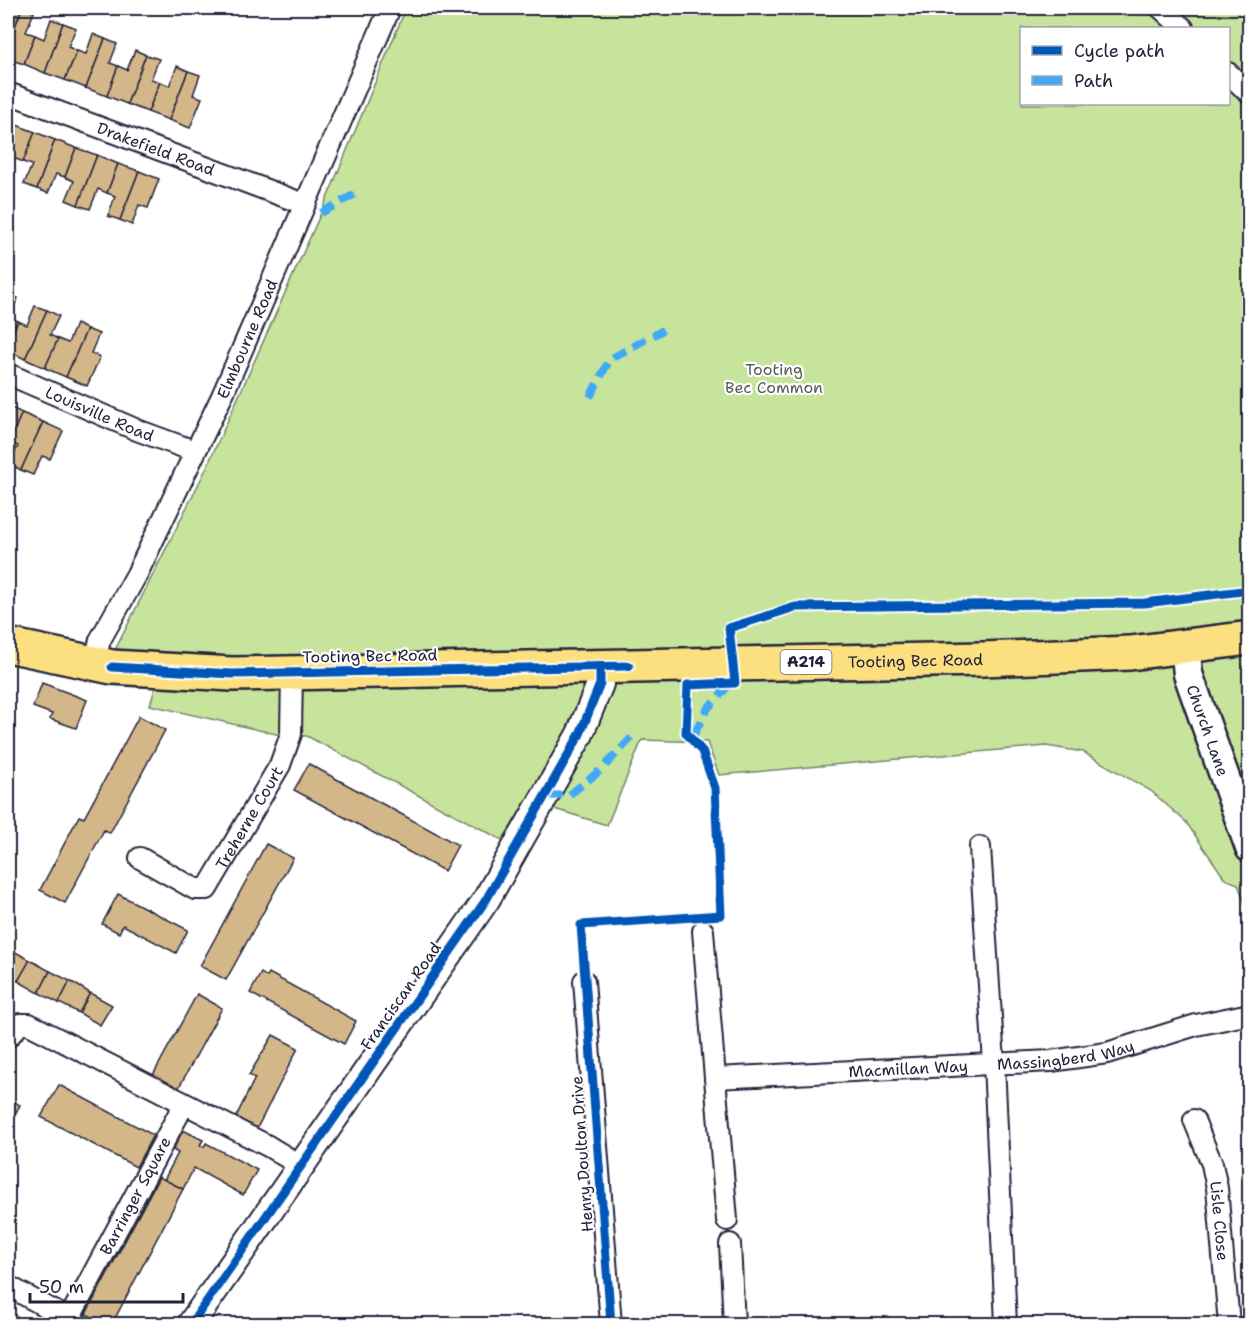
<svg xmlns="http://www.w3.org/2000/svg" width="1257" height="1332" font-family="'Shantell Sans',sans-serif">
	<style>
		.green { fill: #c7e49c; stroke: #74836c; stroke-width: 1.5; fill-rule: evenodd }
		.building { fill: #d4b789; stroke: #22223b; stroke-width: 1.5 }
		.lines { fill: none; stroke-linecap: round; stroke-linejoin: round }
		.minor-casing { stroke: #22223b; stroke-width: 24 }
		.tertiary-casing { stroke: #22223b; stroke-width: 30 }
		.secondary-casing { stroke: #22223b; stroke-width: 33 }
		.trunk-casing { stroke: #22223b; stroke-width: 38 }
		.minor { stroke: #fff; stroke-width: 20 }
		.tertiary { stroke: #fff; stroke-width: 26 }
		.secondary { stroke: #fff; stroke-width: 28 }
		.trunk { stroke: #fce080; stroke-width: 33 }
		.quiet { stroke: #3fa9f5; stroke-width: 8; stroke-dasharray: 15 8; stroke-linecap: butt }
		.cycleway-casing { stroke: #fff; stroke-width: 13 }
		.cycleway { stroke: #0057b8; stroke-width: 9 }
		.labels { text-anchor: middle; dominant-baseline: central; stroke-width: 4.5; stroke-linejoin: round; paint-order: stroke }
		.shield { fill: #fff; stroke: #646476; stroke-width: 1.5 }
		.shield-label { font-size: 15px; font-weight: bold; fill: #22223b }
		.street-label { font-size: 16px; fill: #22223b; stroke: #fff }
		.park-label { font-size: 16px; fill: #545c58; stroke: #fff }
	</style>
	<rect width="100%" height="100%" fill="#fff"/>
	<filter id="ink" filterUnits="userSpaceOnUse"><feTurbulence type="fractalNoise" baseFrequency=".0167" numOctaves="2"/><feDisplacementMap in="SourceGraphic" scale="12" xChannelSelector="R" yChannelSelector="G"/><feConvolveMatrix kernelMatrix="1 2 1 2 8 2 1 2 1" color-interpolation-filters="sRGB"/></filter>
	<g filter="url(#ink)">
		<path class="green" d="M406 8H1249V915L1238 884 1225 879 1186 822 1151 791 1083 752 1046 746 719 775 707 742 642 740 607 825 528 801 502 840 307 736H285L150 705 166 653 113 654 205 471 321 213ZM1022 28H1228V104H1022Z"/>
		<g class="building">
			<polygon points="8,8 22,8 8,46"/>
			<polygon points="22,8 34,12 26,32 35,35 24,64 8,59 8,46"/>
			<polygon points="51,19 63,23 45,73 24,64 35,35 44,39"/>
			<polygon points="63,23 76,28 68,47 77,51 65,80 45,73"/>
			<polygon points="93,34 105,39 86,88 65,80 77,51 86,54"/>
			<polygon points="105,39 117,44 110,63 118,66 107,96 86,88"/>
			<polygon points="135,50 146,55 127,104 107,96 118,66 127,70"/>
			<polygon points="146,55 159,59 151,79 160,82 148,112 127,104"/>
			<polygon points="177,66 188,71 169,120 148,112 160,82 169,86"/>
			<polygon points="188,71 200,75 193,95 202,98 190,128 169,120"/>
			<polygon points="14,124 35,132 23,162 14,158 8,176 8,141"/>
			<polygon points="35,132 55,140 37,189 24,184 32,165 23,162"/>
			<polygon points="55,140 76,148 65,177 56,174 48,193 37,189"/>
			<polygon points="76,148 97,155 78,205 66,200 74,181 65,177"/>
			<polygon points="97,155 118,164 107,193 98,189 90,209 78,205"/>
			<polygon points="118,164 139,171 120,220 108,216 115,196 107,193"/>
			<polygon points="139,171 159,179 148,208 139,205 132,225 120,220"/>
			<polygon points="8,293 18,298 9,317 18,321 8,343"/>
			<polygon points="35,306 47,310 25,359 8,351 8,343 18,321 27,325"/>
			<polygon points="47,310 59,316 50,335 58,339 45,368 25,359"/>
			<polygon points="76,324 87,329 66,377 45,368 58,339 68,343"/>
			<polygon points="87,329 99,334 91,353 100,357 87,386 66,377"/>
			<polygon points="8,406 22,413 9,442 8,441"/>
			<polygon points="22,413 43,422 21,470 9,464 18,446 9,442"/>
			<polygon points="43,422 63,431 50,459 42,456 33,475 21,470"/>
			<polygon points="42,683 87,700 76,728 50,719 52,714 33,707"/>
			<polygon points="139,716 165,730 110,833 104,830 65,903 40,890 79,816 84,818"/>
			<polygon points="309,764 458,845 444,871 294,790"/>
			<polygon points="266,844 293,858 226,980 200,966"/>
			<polygon points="118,894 188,930 176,953 123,925 119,933 102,924"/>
			<polygon points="10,949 30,960 18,981 8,975"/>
			<polygon points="30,960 50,971 39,993 18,981"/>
			<polygon points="50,971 70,981 59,1003 39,993"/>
			<polygon points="261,973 267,977 269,973 356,1021 344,1044 250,993"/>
			<polygon points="70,981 90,993 79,1013 59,1003"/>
			<polygon points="90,993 112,1005 100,1025 79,1013"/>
			<polygon points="197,994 222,1008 177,1091 152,1077"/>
			<polygon points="273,1035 298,1048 255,1132 234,1121 255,1078 249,1075"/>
			<polygon points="59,1085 153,1135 136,1167 41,1117"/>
			<polygon points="8,1099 20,1105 8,1128"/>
			<polygon points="183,1130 203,1140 200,1145 204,1147 206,1143 257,1170 243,1195 194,1168 183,1189 164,1180 178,1153 173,1150"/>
			<polygon points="159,1177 183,1189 112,1324 107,1324 86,1314"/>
		</g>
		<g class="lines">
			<defs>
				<g id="minor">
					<polyline points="1161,8 1183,28"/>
					<polyline points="1228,73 1250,94"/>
					<path id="s1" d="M8 93 304 204"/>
					<path id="s2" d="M8 374 137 430 194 451"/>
					<path id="s3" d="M94 664 100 640 137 574 222 396 390 8"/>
					<polyline points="980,847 994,1063 1006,1324"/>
					<path id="s4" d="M140 858 195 889H207L280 765 291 734 292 672"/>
					<polyline points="703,931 715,1078"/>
					<polyline points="584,981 611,1324"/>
					<polyline points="8,1037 20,1024 29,1024 268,1146 301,1166"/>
					<path id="s5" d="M1194 1120 1212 1164 1217 1188 1229 1324"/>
					<path id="s6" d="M727 1220 715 1078 1051 1061 1107 1053 1196 1025 1250 1014"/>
					<polyline points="730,1244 734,1324"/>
					<polyline points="8,1286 78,1324"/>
					<path id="s7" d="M69 1319 184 1104"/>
				</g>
				<polyline id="tertiary" points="191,1324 486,900 580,734 600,684 600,666"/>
				<g id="secondary">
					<path id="s8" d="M1185 646 1188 674 1250 848"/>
				</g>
				<g id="trunk">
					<path id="s9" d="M8 645 112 667 232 674 983 659 1130 653 1250 638"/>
				</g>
			</defs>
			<use href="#minor" class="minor-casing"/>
			<use href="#tertiary" class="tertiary-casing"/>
			<use href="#secondary" class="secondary-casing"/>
			<use href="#trunk" class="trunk-casing"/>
			<use href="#minor" class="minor"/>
			<use href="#tertiary" class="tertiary"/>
			<use href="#secondary" class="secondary"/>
			<use href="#trunk" class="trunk"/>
			<g class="quiet">
				<polyline points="321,213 355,194"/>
				<polyline points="590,397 610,359 663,330"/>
				<polyline points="694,734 708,708 729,685"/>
				<polyline points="547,796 569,795 601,770 635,734"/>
			</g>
			<defs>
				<g id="cycleway">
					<polyline points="112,667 232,674 629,666"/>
					<polyline points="191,1324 486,900 580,734 600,684 600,666"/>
					<polyline points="611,1324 581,925 721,915 715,788 702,751 686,733 688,685 735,683 729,628 795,607 1145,603 1250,590"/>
				</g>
			</defs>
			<use href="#cycleway" class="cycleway-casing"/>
			<use href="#cycleway" class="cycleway"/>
		</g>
	</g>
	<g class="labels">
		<rect class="shield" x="780.5" y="650" width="51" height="24" rx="4.5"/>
		<g class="shield-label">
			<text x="806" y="662">A214</text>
		</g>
		<g class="street-label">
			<text stroke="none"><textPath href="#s1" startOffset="158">Drakefield Road</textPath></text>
			<text stroke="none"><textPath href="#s3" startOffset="360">Elmbourne Road</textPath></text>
			<text stroke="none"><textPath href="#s2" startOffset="100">Louisville Road</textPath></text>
			<text transform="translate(370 656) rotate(-1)">Tooting Bec Road</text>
			<text stroke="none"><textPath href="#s9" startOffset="910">Tooting Bec Road</textPath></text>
			<text stroke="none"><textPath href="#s8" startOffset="88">Church Lane</textPath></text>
			<text stroke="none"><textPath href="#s4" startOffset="158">Treherne Court</textPath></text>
			<text transform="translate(401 996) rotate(-55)">Franciscan Road</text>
			<text stroke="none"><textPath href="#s6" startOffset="494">Massingberd Way</textPath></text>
			<text stroke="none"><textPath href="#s6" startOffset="336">Macmillan Way</textPath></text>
			<text transform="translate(582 1154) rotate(-94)">Henry Doulton Drive</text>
			<text stroke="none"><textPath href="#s7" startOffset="140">Barringer Square</textPath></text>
			<text stroke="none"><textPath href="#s5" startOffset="105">Lisle Close</textPath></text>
		</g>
		<g class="park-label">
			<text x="774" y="369">Tooting<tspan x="774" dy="18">Bec Common</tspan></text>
		</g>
	</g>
	<rect width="1257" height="1332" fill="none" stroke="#fff" stroke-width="30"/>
	<rect x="15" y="15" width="1227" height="1302" fill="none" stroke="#22223b" stroke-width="2" filter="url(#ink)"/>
	<rect x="1020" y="27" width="210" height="78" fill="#ffffff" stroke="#a7a7b1" stroke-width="1.5"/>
	<rect x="1032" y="46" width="30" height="9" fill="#0057b8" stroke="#a7a7b1" stroke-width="1.5"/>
	<text x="1074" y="57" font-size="18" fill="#22223b">Cycle path</text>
	<rect x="1032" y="76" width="30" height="9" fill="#3fa9f5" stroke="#a7a7b1" stroke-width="1.5"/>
	<text x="1074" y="87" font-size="18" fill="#22223b">Path</text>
	<path d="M30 1293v9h153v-9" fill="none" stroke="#22223b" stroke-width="3"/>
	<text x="39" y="1293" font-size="18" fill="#22223b" stroke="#ffffff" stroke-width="4.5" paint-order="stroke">50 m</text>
</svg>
